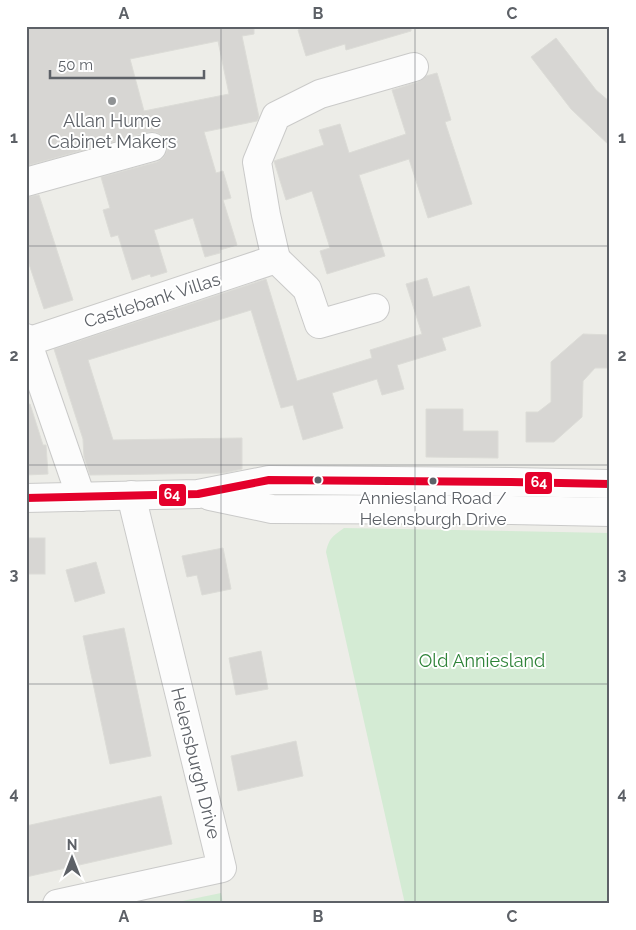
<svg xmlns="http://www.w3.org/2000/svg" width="636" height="930" font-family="Raleway,sans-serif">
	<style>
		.green { fill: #d4ebd4 }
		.building { fill: #d7d6d3; stroke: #dcdcd7; fill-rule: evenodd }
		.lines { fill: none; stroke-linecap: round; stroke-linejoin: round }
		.minor-casing { stroke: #cacac9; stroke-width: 30 }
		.minor { stroke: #fcfcfc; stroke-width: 28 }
		.bus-1-casing { stroke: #fff; stroke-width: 11 }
		.bus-1 { stroke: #e4002b; stroke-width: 8 }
		.grid { fill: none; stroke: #5d6167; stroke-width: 1; stroke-opacity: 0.55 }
		.poi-dot { fill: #8f9294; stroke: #fff; stroke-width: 2 }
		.bus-dot { fill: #5d6167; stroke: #fff; stroke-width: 2 }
		.labels { text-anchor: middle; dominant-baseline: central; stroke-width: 4; stroke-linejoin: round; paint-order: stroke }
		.bus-label { font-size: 17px; fill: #5d6167; stroke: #fff }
		.poi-label { font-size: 18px; fill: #5d6167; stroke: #fff }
		.street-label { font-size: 18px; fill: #5d6167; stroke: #fff }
		.park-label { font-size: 18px; fill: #2f8339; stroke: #fff }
		.line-badge { stroke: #fff; stroke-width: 2 }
		.badge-label { font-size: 14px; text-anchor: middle; font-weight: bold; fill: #fff }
		.neatline { fill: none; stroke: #5d6167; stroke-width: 2 }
		.grid-label { font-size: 16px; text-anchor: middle; font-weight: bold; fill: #5d6167 }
	</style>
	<rect width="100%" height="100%" fill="#edede8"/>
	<g class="green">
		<path d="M344 528 610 533V904H405L326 552C329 538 333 536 344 528Z"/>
		<polygon points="221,893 223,904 168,904"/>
	</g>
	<g class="building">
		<path d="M26 26H254V34L242 36 259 117 257 121 204 132 216 173 223 171 231 198 223 200 237 245 220 250V253L205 257 193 218 154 230 167 272 151 277 150 274 132 280 118 235 111 237 103 210 110 208 101 177 157 162 163 158 167 151V142L163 136 156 132H148L26 166ZM218 41 229 94 144 111 130 59Z"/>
		<polygon points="312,26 411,26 411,31 346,50 345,44 306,56 298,30"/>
		<polygon points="556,38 596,90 610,102 610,146 571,109 531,57"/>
		<polygon points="437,73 451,120 445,122 472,204 428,218 409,159 359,175 385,256 327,274 320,251 330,248 312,191 286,200 274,161 324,145 319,130 340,124 349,153 406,134 392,90 418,82 426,76"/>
		<polygon points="39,195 73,300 44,309 26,255 26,197"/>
		<polygon points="427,278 433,297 469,286 481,326 442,338 446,350 397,365 404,389 382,395 377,379 332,393 343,428 303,440 293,405 281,408 251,310 88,360 113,440 242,438 242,469 224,473 90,475 84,457 83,439 54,349 266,279 297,381 372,358 370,350 422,334 406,284"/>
		<polygon points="583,334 610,335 610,368 595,368 583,381 582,417 554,442 526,442 526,412 538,412 551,402 551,362"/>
		<polygon points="30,404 43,445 46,445 48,474 26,475 26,405"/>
		<polygon points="426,409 463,409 463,431 498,431 498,458 426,457"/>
		<rect x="26" y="538" width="19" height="36"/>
		<polygon points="223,548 231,589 202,595 197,575 187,577 182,556"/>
		<polygon points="96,562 105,593 75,602 66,570"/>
		<polygon points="124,628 151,756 110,764 83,636"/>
		<polygon points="261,651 268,689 236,695 229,658"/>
		<polygon points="296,741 303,776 238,791 231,756"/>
		<polygon points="161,796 172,844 26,877 26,826"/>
	</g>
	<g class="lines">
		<defs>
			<g id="minor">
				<polyline points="26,182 152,147"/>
				<polyline points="276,259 266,215 257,162 276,116 320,94 414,67"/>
				<polyline points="276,259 307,289 319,324 375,308"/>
				<polyline points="26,338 81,497"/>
				<polyline points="27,342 276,259"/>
				<polyline points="210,496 272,509 511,510 610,512"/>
				<polyline points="26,498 198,494 269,480 511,482 610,484"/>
				<polyline points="57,904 222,868 131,495"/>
			</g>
		</defs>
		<use href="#minor" class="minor-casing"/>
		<use href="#minor" class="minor"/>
		<defs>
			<polyline id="bus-1" points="26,498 198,494 269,480 511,482 610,484"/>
		</defs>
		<use href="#bus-1" class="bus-1-casing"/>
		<use href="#bus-1" class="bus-1"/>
	</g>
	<path class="grid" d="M221 26V904M415 26V904M26 246H610M26 465H610M26 684H610"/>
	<circle class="poi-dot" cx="112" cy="101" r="5"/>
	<g class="bus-dot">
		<circle cx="318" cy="480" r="4.5"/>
		<circle cx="433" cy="481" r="4.5"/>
	</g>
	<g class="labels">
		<g class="bus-label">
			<text x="433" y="498">Anniesland Road /<tspan x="433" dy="21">Helensburgh Drive</tspan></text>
		</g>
		<g class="poi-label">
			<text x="112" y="120">Allan Hume<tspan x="112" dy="21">Cabinet Makers</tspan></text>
		</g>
		<g class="street-label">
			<text transform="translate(152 300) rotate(-18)">Castlebank Villas</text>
			<text transform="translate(196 763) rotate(76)">Helensburgh Drive</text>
		</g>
		<g class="park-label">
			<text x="482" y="660">Old Anniesland</text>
		</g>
	</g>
	<g class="line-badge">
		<rect x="524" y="471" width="29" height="24" rx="5" fill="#e4002b"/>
		<rect x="158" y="483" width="29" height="24" rx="5" fill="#e4002b"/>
	</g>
	<g class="badge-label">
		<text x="539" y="487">64</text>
		<text x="172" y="499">64</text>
	</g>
	<rect width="636" height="930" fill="none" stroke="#ffffff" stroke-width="55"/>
	<g transform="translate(72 858)" stroke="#ffffff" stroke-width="4" paint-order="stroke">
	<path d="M0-4L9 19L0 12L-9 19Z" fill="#5d6167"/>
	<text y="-8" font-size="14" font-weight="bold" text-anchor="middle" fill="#5d6167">N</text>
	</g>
	<path d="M50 70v8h154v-8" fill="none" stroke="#5d6167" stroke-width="2.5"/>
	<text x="58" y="70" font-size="15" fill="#5d6167" stroke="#ffffff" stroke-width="4" paint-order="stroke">50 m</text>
	<rect x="28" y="28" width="580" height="874" class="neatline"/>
	<g class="grid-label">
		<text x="124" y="19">A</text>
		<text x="318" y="19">B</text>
		<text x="512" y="19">C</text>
		<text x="14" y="143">1</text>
		<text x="622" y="143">1</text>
		<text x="14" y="361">2</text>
		<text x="622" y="361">2</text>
		<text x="14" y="580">3</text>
		<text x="622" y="580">3</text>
		<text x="14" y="799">4</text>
		<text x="622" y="799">4</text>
		<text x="124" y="922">A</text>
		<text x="318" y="922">B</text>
		<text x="512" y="922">C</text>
	</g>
</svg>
